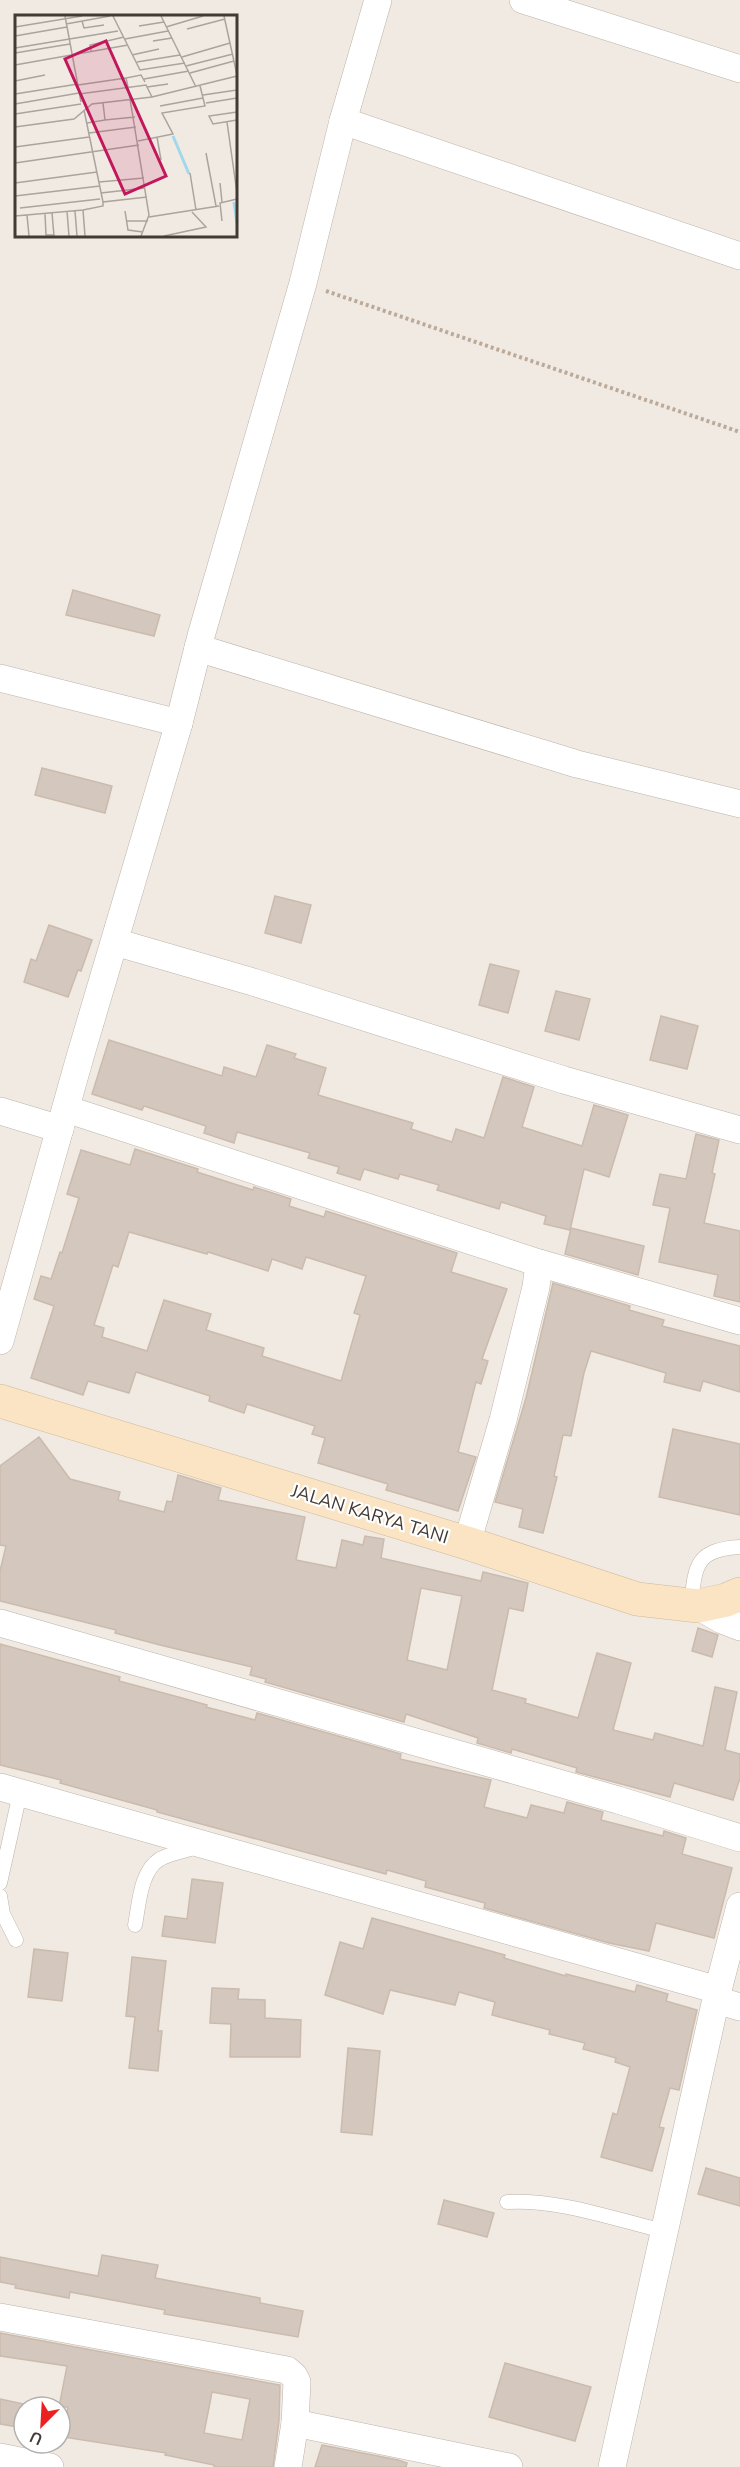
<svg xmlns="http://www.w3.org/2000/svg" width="740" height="2467" font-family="'Nunito Sans',sans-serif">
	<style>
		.building { fill: #d4c7bd; stroke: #cbbbad; stroke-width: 1.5; fill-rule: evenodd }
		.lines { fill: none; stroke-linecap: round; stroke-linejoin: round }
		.lane-casing { stroke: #beb3aa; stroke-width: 15 }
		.street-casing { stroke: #beb3aa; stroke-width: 28 }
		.secondary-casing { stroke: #d0b998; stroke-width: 34 }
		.path { stroke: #ba9; stroke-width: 4; stroke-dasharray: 3 3; stroke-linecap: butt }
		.lane { stroke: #fff; stroke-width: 14 }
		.street { stroke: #fff; stroke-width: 27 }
		.secondary { stroke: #fae4c3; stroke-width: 33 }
		.labels { text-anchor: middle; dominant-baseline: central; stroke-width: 4.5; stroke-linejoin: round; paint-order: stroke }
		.street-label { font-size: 18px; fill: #423a34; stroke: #fff }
		.inset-river { fill: none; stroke: #a3d8ea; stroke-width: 3 }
		.inset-road { fill: none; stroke: #aaa49d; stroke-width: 1.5 }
		.view { fill: #c2185b; fill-opacity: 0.15; stroke: #c2185b; stroke-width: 3 }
		.inset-edge { fill: none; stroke: #423a34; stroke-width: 3 }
	</style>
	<rect width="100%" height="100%" fill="#f0eae3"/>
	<g class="building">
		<polygon points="73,590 160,615 154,636 66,615"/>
		<polygon points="42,768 112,786 105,813 35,795"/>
		<polygon points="275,896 311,905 301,943 265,933"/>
		<polygon points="49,925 92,940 81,971 78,970 68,997 24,982 31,959 36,961"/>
		<polygon points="490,964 519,971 508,1013 479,1005"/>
		<polygon points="556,991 590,999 579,1040 545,1031"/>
		<polygon points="661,1016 698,1026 687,1069 650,1060"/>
		<polygon points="109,1040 222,1076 224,1067 256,1077 267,1045 296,1054 294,1058 326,1068 318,1095 413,1123 411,1129 452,1142 456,1129 484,1138 503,1077 534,1087 522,1127 582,1146 594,1105 628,1115 609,1177 584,1169 570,1230 544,1224 546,1216 501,1202 499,1209 437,1190 439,1185 400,1174 398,1179 364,1169 360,1180 337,1173 339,1167 308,1158 310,1153 237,1132 234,1143 204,1133 206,1126 144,1106 142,1110 92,1094"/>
		<polygon points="696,1134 719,1140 712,1173 715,1174 704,1223 740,1231 740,1302 714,1296 718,1275 659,1262 670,1208 653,1205 660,1174 686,1179"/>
		<path d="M135 1149 198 1169 197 1172 253 1190 254 1187 291 1199 289 1206 324 1217 326 1211 457 1253 451 1272 507 1289 482 1359 488 1361 481 1384 476 1382 458 1452 476 1457 458 1511 386 1490 388 1484 318 1463 325 1438 312 1434 315 1426 247 1404 244 1413 209 1401 210 1396 136 1372 129 1393 88 1381 83 1395 31 1378 54 1306 34 1299 41 1276 51 1279 60 1252 62 1253 79 1198 67 1194 81 1150 130 1165ZM129 1232 207 1254 208 1252 268 1271 272 1259 302 1269 306 1257 366 1276 354 1313 360 1315 341 1381 262 1356 264 1348 206 1330 211 1314 164 1300 147 1351 102 1337 104 1328 94 1325 113 1265 118 1267Z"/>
		<polygon points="571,1228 644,1246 638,1275 565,1254"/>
		<polygon points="553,1283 630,1306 629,1310 664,1320 662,1326 740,1346 740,1392 703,1381 700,1391 664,1382 666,1373 591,1351 584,1373 571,1436 563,1435 554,1476 557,1477 543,1533 519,1527 523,1509 495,1502 526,1398"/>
		<polygon points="673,1429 740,1444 740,1515 659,1497"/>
		<path d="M39 1437 70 1479 120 1492 118 1500 164 1512 167 1501 172 1502 178 1475 221 1488 218 1500 305 1517 296 1560 336 1568 342 1540 363 1545 365 1536 384 1539 381 1558 481 1581 483 1572 528 1583 523 1611 509 1608 492 1690 526 1699 525 1703 578 1718 597 1653 631 1663 613 1730 653 1740 655 1733 703 1746 715 1687 737 1692 725 1750 740 1754V1778L733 1800 674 1783 670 1797 610 1781 576 1772 577 1768 512 1749 511 1753 477 1743 478 1738 406 1714 404 1722 265 1682 266 1679 250 1675 252 1667 160 1645 115 1633 116 1630 0 1601V1571L6 1546 0 1545V1466ZM421 1588 462 1596 447 1670 407 1660Z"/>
		<polygon points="698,1628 718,1635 712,1657 692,1651"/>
		<polygon points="0,1644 120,1677 119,1681 182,1698 207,1705 206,1707 255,1720 257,1713 401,1754 400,1759 491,1780 484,1807 527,1818 531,1805 564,1813 567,1802 603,1812 601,1820 663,1836 664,1831 686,1838 682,1854 732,1868 714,1938 656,1923 649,1951 609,1943 484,1908 485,1903 425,1887 426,1881 387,1870 386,1874 356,1866 157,1812 157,1810 60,1783 61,1780 0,1765"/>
		<polygon points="192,1879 223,1883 215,1943 162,1936 165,1916 187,1919"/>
		<polygon points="372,1918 505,1955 504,1958 566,1976 566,1974 635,1992 637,1985 668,1994 666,2001 697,2010 679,2090 670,2088 659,2127 664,2128 652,2171 601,2157 613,2113 617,2115 630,2067 615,2062 616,2058 583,2049 585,2043 549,2034 550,2030 492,2015 495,2002 459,1992 455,2005 390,1990 383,2014 325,1995 340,1942 363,1949"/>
		<polygon points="34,1949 68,1953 62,2001 28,1997"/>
		<polygon points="132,1957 166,1961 158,2031 162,2031 158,2071 129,2068 135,2017 126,2016"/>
		<polygon points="212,1988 239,1989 238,1999 265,2000 265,2018 301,2020 300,2057 230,2057 231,2024 210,2023"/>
		<polygon points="348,2048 380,2051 372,2135 341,2132"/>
		<polygon points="706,2168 740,2178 740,2206 698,2194"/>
		<polygon points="444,2200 494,2213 487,2237 438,2224"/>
		<polygon points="102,2255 158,2265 155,2278 260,2298 260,2303 303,2311 298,2337 164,2314 165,2310 70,2292 69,2298 15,2288 16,2285 0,2282 0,2257 98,2276"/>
		<path d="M0 2333 280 2385 279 2421 273 2467H214V2465L165 2455 166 2453 63 2437 68 2407H59L67 2366 0 2356ZM212 2392 250 2399 242 2440 204 2433Z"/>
		<polygon points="505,2363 591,2387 575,2441 489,2417"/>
		<polygon points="0,2399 24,2404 24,2428 0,2424"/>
		<polygon points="322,2445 398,2460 407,2463 406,2467 315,2467"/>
	</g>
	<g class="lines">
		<defs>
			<g id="lane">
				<path d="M691 1606C695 1568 694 1549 740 1547"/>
				<polyline points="0,1883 20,1793"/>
				<polyline points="0,1896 3,1914 16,1940"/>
				<path d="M135 1925C139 1905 140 1871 160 1859 171 1853 186 1851 197 1847"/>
				<path d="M507 2202C559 2199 613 2219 664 2231"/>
			</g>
			<g id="street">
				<polyline points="523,0 740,69"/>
				<polyline points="343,121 740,256"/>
				<polyline points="198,648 577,764 740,804"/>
				<polyline points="0,678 179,723"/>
				<polyline points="115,942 253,982 564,1080 740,1130"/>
				<polyline points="66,1109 539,1263 536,1287 503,1420 467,1543"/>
				<polyline points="0,1111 60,1129"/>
				<polyline points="539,1263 740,1321"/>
				<polyline points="0,1341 80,1057 179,723 201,636 303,283 343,121 378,0"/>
				<polyline points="698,1606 722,1620 740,1627"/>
				<polyline points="0,1623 618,1800 740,1838"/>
				<polyline points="0,1787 718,1990"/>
				<polyline points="716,2000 740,2007"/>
				<polyline points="0,2317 287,2370 294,2376 297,2382 295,2423 288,2467"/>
				<polyline points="295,2423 509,2467"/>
				<polyline points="0,2457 50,2467"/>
				<polyline points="612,2467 718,1990 740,1906"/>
			</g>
			<polyline id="secondary" points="0,1401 467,1543 637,1599 698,1606 726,1600 740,1594"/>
		</defs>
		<use href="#lane" class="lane-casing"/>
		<use href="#street" class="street-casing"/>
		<use href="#secondary" class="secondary-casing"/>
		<polyline class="path" points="326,291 740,432"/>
		<use href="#lane" class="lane"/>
		<use href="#street" class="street"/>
		<use href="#secondary" class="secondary"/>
	</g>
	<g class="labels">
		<g class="street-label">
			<text transform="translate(370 1514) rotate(17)">JALAN KARYA TANI</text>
		</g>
	</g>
	<g transform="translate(15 15)">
		<rect width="222" height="222" fill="#f0eae3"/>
		<path class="inset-river" d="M158 121 174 159M219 187 222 208"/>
		<path class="inset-road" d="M50 1 66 87M98 1 125 55 170 48M146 1 181 72M209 1 222 60M67 6 69 13 89 10M51 9 95 1M124 11 149 7M0 12 67 1M151 12 188 1M172 14 210 4M0 21 52 12M110 24 153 16M138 26 157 23M0 33 103 16M76 36 75 30 109 22M0 38 55 29M117 40 144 34M167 42 215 28M122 47 165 40M0 50 113 30M171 51 218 39M175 58 219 46M129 64 174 56M0 66 30 60M63 70 111 63M113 72 134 200 126 221M113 72 111 63 126 60 130 67M132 72 153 69M0 79 63 69M64 79 131 70 137 82M188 80 222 75M88 88 90 105 120 102M191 88 222 83M0 89 64 78M145 91 188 83M69 95 88 187M222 97 194 101 198 109 222 105M0 99 66 89M212 107 222 178M72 108 90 105M0 112 59 104 77 89 137 82 222 61M74 118 121 112M142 122 146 145M123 126 158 119 147 98 190 91 185 71M0 132 74 122M191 138 201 191M0 148 124 130M175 158 181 195M84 167 129 163M0 168 82 157M205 168 207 187M86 178 130 173M0 181 85 171M5 193 85 184M68 195 70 221M52 196 54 221M60 196 62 221M110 196 113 215 128 217M37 198 39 221M30 199 31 220H39M12 200 14 221M0 201 68 195 88 191V187L132 182M134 202 204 191M111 206H133M207 206 205 188 222 184M149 221 191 212 177 197"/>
		<path class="view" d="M91 26 151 161 110 179 50 44Z"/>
		<rect width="222" height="222" class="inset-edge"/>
	</g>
	<g transform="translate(42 2425) rotate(204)"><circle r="28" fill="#ffffff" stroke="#b3b0ae" stroke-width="1.5"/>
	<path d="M0-4.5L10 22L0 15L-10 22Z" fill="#ea2021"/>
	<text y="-9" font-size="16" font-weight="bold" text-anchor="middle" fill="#423a34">U</text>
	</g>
</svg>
